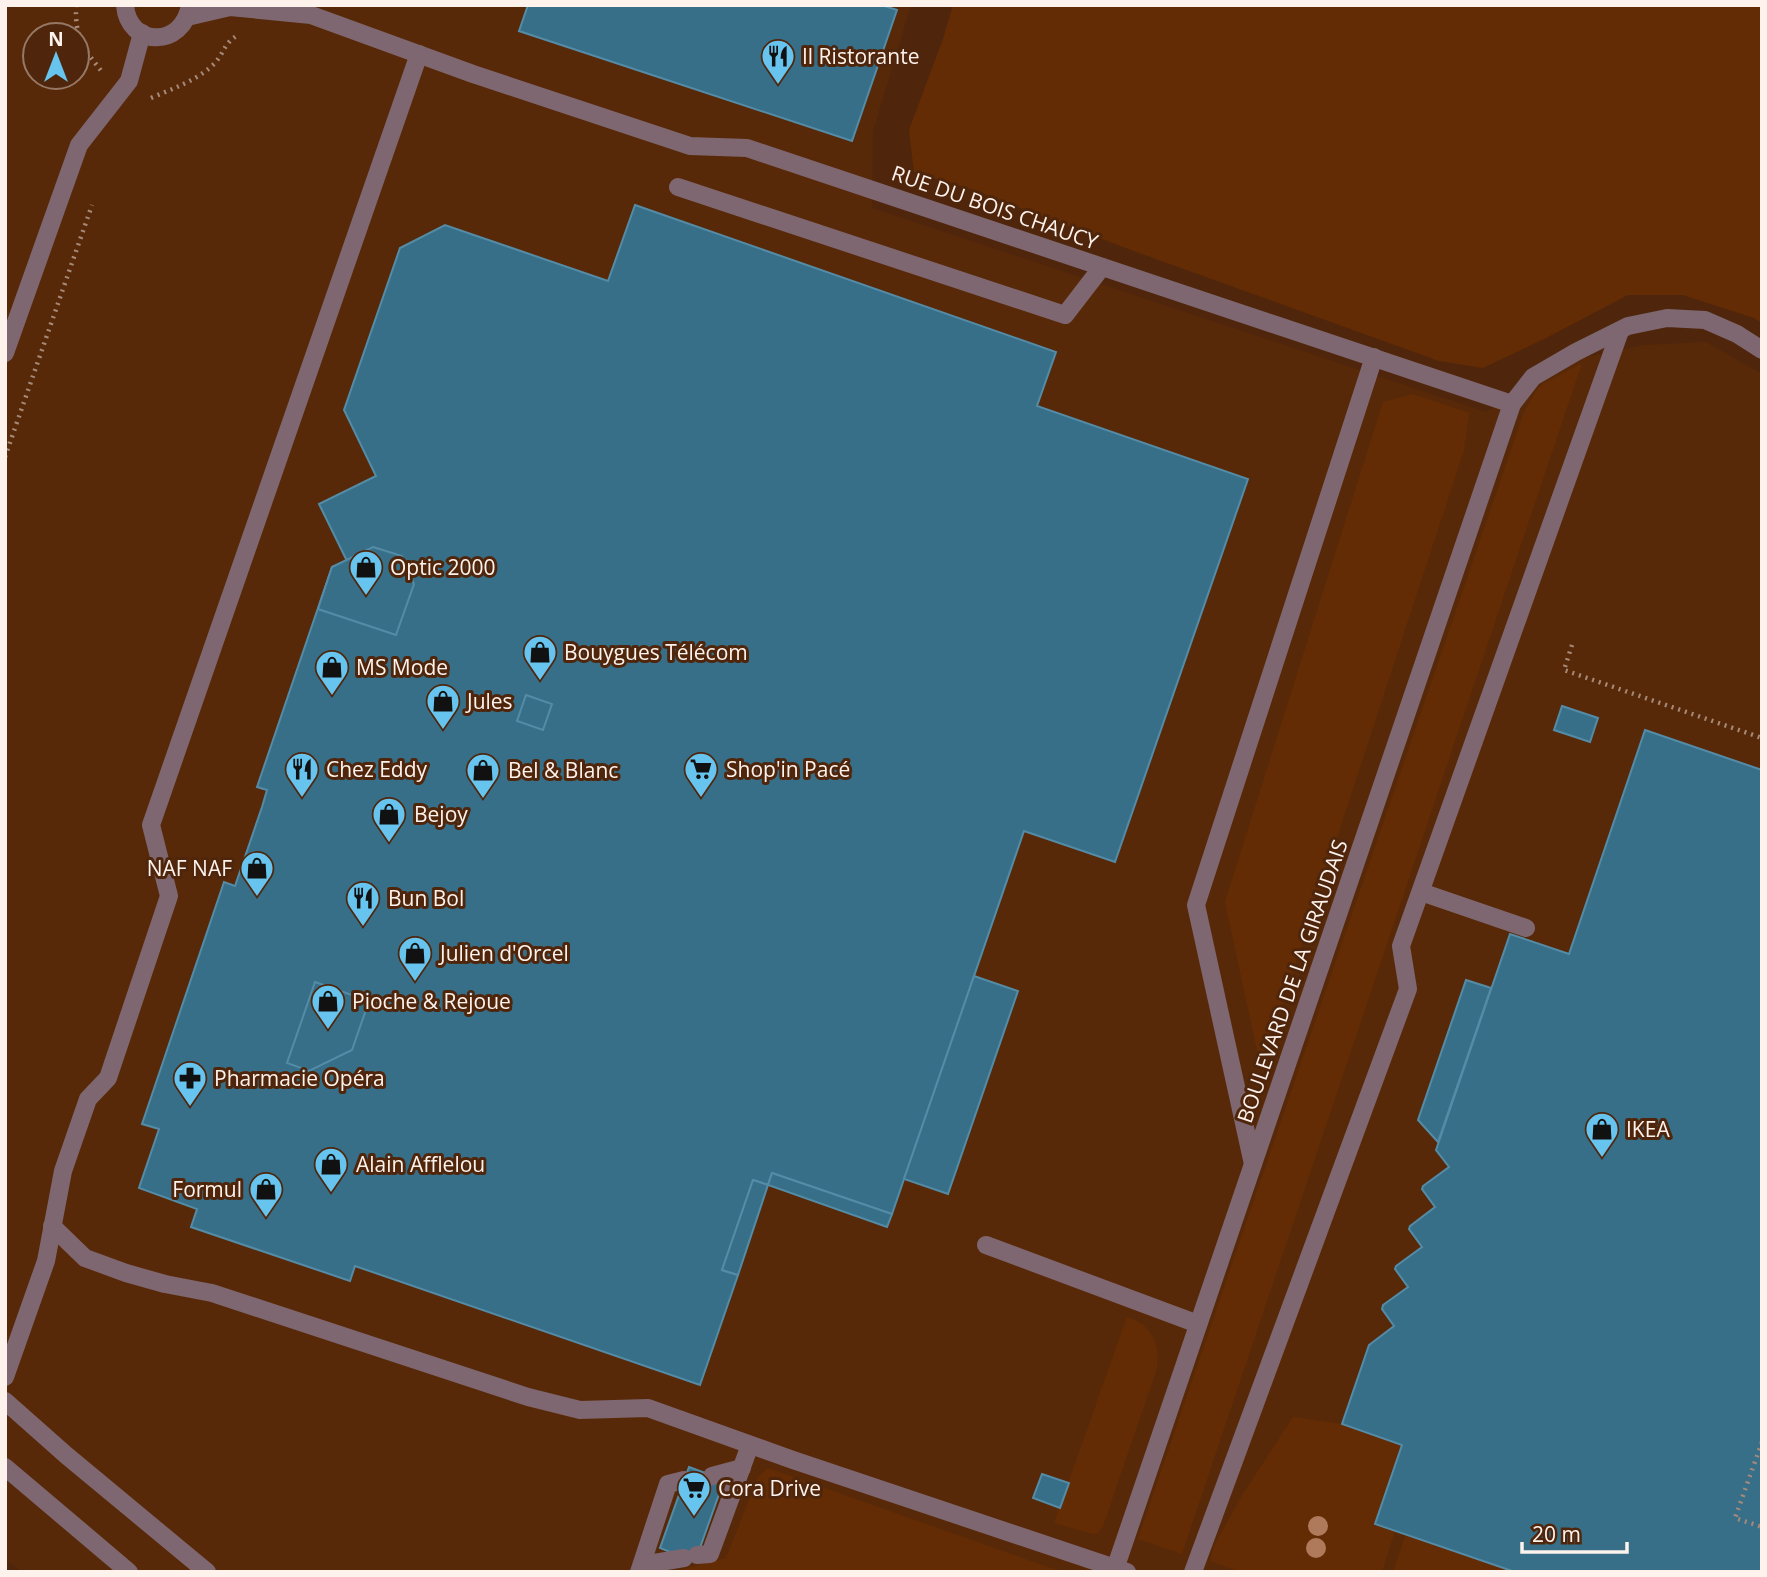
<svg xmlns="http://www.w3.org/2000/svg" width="1767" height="1577" font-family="'Open Sans',sans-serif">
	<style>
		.built { fill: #582908; fill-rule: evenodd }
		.green { fill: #642c04 }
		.building { fill: #376f89; stroke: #548ca7; stroke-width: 2 }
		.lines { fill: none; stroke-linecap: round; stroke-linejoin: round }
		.path { stroke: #a58a7a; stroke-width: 4.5; stroke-dasharray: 2 5; stroke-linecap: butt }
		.service { stroke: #7e6771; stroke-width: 18 }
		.tree { fill: #af7a5b }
		.labels { text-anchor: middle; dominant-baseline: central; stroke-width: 6; stroke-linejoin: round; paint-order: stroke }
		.poi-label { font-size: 21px; fill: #fdf2ec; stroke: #4f260c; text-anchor: start }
		.street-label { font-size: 21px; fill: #fdf2ec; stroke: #4f260c }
	</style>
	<rect width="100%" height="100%" fill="#4f260c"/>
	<path class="built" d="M5 5H911L873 131 872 208 1486 412 1583 358 1644 345 1706 342 1762 374V1572H22L5 1559ZM35 35H77V77H35Z"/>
	<g class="green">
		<polygon points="953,5 1762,5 1762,323 1754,318 1683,295 1628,295 1546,338 1483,368 1439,361 1131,250 973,190 914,172 909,130 943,39"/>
		<polygon points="1580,364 1581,366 1182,1554 1138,1539 1524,412 1538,388 1543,384"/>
		<polygon points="1413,394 1469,413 1464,450 1261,1069 1225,902 1383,402"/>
		<path d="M1127 1317C1152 1325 1160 1344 1157 1368L1103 1526 1098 1533 1093 1534 1054 1523Z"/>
		<polygon points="1293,1417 1342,1424 1402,1445 1375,1524 1395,1531 1382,1572 1241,1572 1210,1561 1214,1546 1243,1494"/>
		<polygon points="768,1468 1062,1572 672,1572 726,1558 758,1477"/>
		<polygon points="1406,1534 1515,1572 1393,1572"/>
	</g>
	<g class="building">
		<polygon points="528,5 881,5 897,10 852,141 519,31"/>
		<polygon points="635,205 1056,352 1037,406 1248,479 1115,862 1024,831 892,1214 772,1173 768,1185 753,1180 722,1270 738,1275 700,1385 355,1266 350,1281 191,1227 197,1209 139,1188 159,1129 142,1124 224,882 235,886 262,807 267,790 257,787 332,567 347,561 319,504 376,476 344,410 400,248 445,225 608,281"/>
		<polygon points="373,547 402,556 414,584 396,635 318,609 332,567"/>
		<polygon points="526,695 552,704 543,730 517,721"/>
		<polygon points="1562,706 1598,718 1590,742 1554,730"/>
		<polygon points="1645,730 1762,770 1762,1572 1515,1572 1375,1524 1402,1445 1342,1424 1369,1345 1394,1326 1382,1309 1383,1305 1408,1287 1395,1269 1396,1266 1422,1247 1409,1229 1410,1226 1435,1207 1422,1189 1423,1186 1449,1167 1436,1150 1510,934 1569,954"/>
		<polygon points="974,976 1018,991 948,1194 904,1179"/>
		<polygon points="1466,980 1491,988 1438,1142 1418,1120"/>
		<polygon points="315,982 369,1001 352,1050 309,1071 287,1063"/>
		<polygon points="772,1173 892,1214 887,1227 768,1185"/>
		<polygon points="753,1180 768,1185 738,1275 722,1270"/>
		<polygon points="689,1467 724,1480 695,1562 660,1548"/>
		<polygon points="1042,1474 1069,1483 1060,1508 1033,1498"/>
	</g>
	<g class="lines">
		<g class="path">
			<path d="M76 5C75 38 83 48 103 73"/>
			<path d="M151 98C174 88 196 81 214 64 225 52 223 44 238 35"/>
			<polyline points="5,457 92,205"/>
			<polyline points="1572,645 1564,670 1762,738"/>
			<polyline points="1762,1442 1735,1518 1762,1527"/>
		</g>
		<g class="service">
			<path d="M125 5C128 47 183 49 190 5"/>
			<polyline points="187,17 230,7 311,15 473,74 690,146 747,148 1512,404"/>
			<polyline points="678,187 1065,315 1102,267"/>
			<polyline points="5,353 79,145 129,81 142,33"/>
			<polyline points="1421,892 1526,928"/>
			<polyline points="1253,1164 1196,905 1374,357"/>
			<polyline points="52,1226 85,1258 126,1273 165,1284 212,1293 528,1397 580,1410 648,1408 793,1460 1127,1572"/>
			<polyline points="986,1245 1198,1324"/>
			<polyline points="5,1377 46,1261 63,1171 88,1099 108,1078 169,896 151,825 419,54"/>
			<polyline points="5,1401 66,1455 207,1572"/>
			<polyline points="5,1467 129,1572"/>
			<polyline points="712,1476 742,1468"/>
			<polyline points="697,1555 710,1554 750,1445"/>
			<polyline points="642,1565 684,1558"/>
			<polyline points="639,1572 668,1484 684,1480"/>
			<polyline points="1114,1572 1512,404 1533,377 1576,352 1628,326 1667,318 1705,320 1737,334 1762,350"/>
			<polyline points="1193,1572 1408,989 1401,946 1620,331"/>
		</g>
	</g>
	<g class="tree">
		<circle cx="1318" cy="1526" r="10"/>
		<circle cx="1316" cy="1548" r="10"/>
	</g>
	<defs>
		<symbol id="restaurant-pin" viewBox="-11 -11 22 30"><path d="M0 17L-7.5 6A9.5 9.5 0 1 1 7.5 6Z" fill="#66c4ef" stroke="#4f260c"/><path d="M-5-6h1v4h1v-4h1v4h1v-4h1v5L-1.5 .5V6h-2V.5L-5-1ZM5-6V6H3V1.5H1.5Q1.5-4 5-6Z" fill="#111"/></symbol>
		<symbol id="shop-pin" viewBox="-11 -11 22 30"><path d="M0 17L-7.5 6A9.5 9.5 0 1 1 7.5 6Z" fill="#66c4ef" stroke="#4f260c"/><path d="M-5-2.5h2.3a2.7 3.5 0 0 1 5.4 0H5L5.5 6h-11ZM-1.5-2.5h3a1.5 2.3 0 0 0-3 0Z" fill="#111"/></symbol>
		<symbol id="supermarket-pin" viewBox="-11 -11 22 30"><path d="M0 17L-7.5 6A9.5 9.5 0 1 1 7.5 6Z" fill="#66c4ef" stroke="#4f260c"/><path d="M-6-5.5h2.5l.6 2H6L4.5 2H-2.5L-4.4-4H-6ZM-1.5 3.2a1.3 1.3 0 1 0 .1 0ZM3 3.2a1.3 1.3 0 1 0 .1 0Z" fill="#111"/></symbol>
		<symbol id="pharmacy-pin" viewBox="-11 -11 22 30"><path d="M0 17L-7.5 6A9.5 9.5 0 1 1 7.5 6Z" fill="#66c4ef" stroke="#4f260c"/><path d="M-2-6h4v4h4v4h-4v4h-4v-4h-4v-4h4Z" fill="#111"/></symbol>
	</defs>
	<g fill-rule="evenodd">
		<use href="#restaurant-pin" x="759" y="37" width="38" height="52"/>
		<use href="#shop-pin" x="347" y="548" width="38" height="52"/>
		<use href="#shop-pin" x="521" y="633" width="38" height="52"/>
		<use href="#shop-pin" x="313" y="648" width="38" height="52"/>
		<use href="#shop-pin" x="424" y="682" width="38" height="52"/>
		<use href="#restaurant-pin" x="283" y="750" width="38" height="52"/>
		<use href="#supermarket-pin" x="682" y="750" width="38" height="52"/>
		<use href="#shop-pin" x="464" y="751" width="38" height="52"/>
		<use href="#shop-pin" x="370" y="795" width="38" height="52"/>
		<use href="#shop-pin" x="238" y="849" width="38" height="52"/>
		<use href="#restaurant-pin" x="344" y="879" width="38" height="52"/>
		<use href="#shop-pin" x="396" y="934" width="38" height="52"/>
		<use href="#shop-pin" x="309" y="982" width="38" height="52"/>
		<use href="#pharmacy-pin" x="171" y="1059" width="38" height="52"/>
		<use href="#shop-pin" x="1583" y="1110" width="38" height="52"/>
		<use href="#shop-pin" x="312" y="1145" width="38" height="52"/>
		<use href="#shop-pin" x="247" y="1170" width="38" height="52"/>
		<use href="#supermarket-pin" x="675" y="1469" width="38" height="52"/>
	</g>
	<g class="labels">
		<g class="poi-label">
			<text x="802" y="56">Il Ristorante</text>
			<text x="390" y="567">Optic 2000</text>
			<text x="564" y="652">Bouygues Télécom</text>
			<text x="356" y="667">MS Mode</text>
			<text x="467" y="701">Jules</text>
			<text x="326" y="769">Chez Eddy</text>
			<text x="726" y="769">Shop'in Pacé</text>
			<text x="508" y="770">Bel &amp; Blanc</text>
			<text x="414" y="814">Bejoy</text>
			<text x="232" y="868" text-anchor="end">NAF NAF</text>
			<text x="388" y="898">Bun Bol</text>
			<text x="440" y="953">Julien d'Orcel</text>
			<text x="352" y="1001">Pioche &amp; Rejoue</text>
			<text x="214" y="1078">Pharmacie Opéra</text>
			<text x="1626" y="1129">IKEA</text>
			<text x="356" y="1164">Alain Afflelou</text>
			<text x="242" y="1189" text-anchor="end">Formul</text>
			<text x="718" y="1488">Cora Drive</text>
		</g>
		<g class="street-label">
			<text transform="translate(995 207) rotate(19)">RUE DU BOIS CHAUCY</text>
			<text transform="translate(1292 981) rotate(-71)">BOULEVARD DE LA GIRAUDAIS</text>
		</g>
	</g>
	<rect width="1767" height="1577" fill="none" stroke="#fdf2ec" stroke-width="14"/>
	<g transform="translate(56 56)"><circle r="33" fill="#4f260c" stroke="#957866" stroke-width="2"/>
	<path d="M0-5L12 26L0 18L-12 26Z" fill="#66c4ef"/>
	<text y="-10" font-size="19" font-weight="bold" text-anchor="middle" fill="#fdf2ec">N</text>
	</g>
	<path d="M1522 1542v10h105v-10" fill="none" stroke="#fdf2ec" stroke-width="3.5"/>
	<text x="1532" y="1542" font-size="21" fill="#fdf2ec" stroke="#4f260c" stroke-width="5" paint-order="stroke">20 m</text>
</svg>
